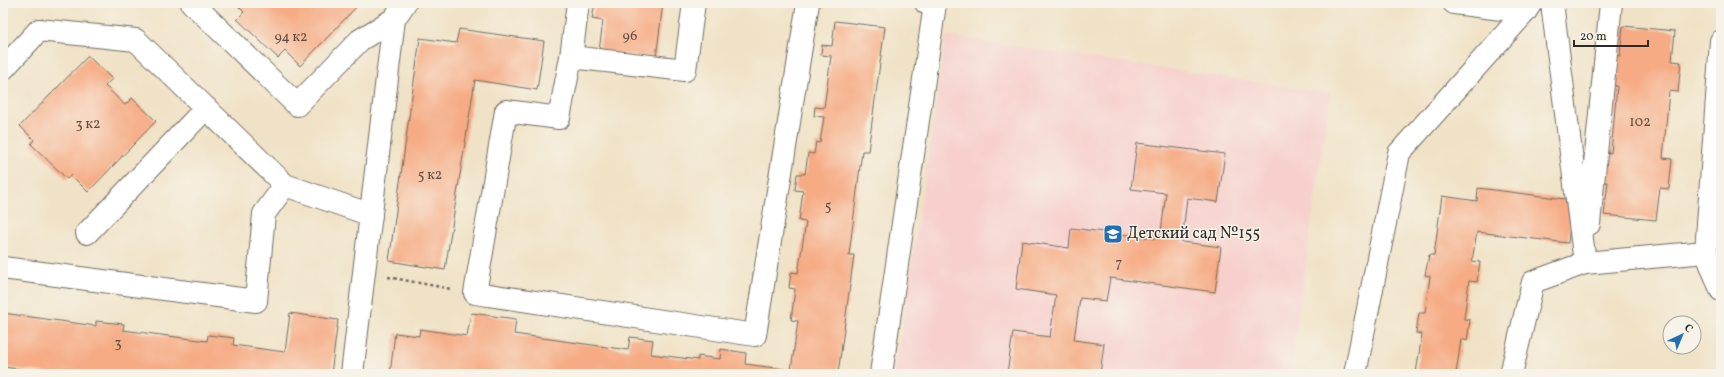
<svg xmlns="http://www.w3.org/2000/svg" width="1724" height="377" font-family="Vollkorn,serif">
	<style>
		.built { fill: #f7d0cd }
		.building { fill: #f6ab84 }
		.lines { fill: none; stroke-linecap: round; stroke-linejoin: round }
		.minor-casing { stroke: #706b61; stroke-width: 24 }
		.path { stroke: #706b61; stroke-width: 2.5; stroke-dasharray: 3 3; stroke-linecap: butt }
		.minor { stroke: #fff; stroke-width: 22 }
		.labels { text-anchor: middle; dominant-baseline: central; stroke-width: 3; stroke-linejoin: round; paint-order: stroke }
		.number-label { font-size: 14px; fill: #5e4b41 }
		.poi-label { font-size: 16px; fill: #2b2b2b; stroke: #f7f3e8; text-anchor: start }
	</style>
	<rect width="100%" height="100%" fill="#f7f3e8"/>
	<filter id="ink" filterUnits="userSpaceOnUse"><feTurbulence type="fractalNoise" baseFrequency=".025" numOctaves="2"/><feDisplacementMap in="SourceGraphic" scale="8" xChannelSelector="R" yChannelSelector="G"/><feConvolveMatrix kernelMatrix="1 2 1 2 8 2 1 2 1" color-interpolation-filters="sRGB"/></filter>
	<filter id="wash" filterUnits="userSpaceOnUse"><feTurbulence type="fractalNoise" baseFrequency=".012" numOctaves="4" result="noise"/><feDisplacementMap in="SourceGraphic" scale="16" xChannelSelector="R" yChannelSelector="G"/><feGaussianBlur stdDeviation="0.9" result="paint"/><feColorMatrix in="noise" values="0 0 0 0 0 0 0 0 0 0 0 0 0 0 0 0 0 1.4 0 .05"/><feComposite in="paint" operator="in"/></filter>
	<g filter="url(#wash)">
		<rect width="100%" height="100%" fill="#f0e2c6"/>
		<polygon class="built" points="946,36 1330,93 1290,374 895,374"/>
		<g id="blocks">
			<g class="building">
				<polygon points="235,3 360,3 300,66 285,51 278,58 237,19 244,12"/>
				<polygon points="595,3 663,3 656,58 599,51 603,21 592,19"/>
				<polygon points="835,21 885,27 868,151 862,151 849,255 854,255 838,374 390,374 395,333 419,336 420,329 467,336 471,313 516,319 514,334 628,350 630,337 653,340 651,354 698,360 698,356 720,359 721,349 746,353 745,364 791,370 798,321 791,320 795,289 789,288 791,272 798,273 806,222 799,221 803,191 795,190 797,174 805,174 808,153 814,154 816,142 820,143 824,117 814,116 815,107 824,108 831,56 821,55 822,45 832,46"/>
				<polygon points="1623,26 1675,31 1672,61 1681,62 1678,92 1669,91 1663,158 1672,159 1669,189 1660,188 1656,220 1604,215 1608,182 1599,182 1603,152 1611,153 1617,86 1608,85 1611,55 1620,56"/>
				<polygon points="459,29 544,41 537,90 475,80 445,270 389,261 420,38 456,43"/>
				<polygon points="88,56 112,79 105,86 125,105 132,98 156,121 88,192 71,175 67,179 31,144 34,140 20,126"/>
				<polygon points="1137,143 1225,154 1218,202 1187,198 1182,242 1221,247 1215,292 1110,278 1106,301 1080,298 1074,340 1104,344 1100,374 1007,374 1013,332 1050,337 1056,295 1016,289 1022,241 1069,248 1071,228 1160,239 1166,193 1131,189"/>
				<polygon points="1478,188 1573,200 1568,243 1477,232 1472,261 1480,262 1477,282 1469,281 1464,319 1470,320 1467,341 1461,339 1456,374 1409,374 1410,372 1416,373 1422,334 1416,333 1419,313 1425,313 1430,276 1425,275 1429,255 1434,255 1442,196 1477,201"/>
				<polygon points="3,313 96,326 96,321 124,324 123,330 207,341 208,335 234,338 233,345 285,352 290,313 338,320 331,374 56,374 3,367"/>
			</g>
		</g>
	</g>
	<g filter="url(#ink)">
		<use href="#blocks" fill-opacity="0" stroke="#706b61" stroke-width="1"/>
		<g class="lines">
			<defs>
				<g id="minor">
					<polyline points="192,3 297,105 360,40 394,19"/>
					<polyline points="578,3 571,57 559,118 506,111 475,293 755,335 808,3"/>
					<polyline points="1454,3 1525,12"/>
					<polyline points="1552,3 1585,263"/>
					<polyline points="1721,41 1706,252 1721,290"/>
					<polyline points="571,57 685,70 694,3"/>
					<polyline points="3,69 39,30 136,40 285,185 371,215"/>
					<polyline points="1589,224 1611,3"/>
					<polyline points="87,233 206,108"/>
					<polyline points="3,268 256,301 264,214 285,185"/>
					<polyline points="352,374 394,19 405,3"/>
					<polyline points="881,374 935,4 926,3"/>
					<polyline points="1355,374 1399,153 1525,12 1531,3"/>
					<polyline points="1511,374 1533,282 1585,263 1706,252"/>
				</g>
			</defs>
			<use href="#minor" class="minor-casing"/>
			<polyline class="path" points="388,277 451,289"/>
			<use href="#minor" class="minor"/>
		</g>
	</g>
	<defs>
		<symbol id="school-square" viewBox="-11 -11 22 22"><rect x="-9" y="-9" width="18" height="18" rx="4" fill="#1f6fb2" stroke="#f7f3e8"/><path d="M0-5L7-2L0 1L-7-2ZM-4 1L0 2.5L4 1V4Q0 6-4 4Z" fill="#fff"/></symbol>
	</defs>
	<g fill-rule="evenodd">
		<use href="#school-square" x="1102" y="223" width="22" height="22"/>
	</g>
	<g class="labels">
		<g class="number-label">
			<text x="630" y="36">96</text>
			<text x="291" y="37">94 к2</text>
			<text x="1640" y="122">102</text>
			<text x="88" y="124">3 к2</text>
			<text x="430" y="175">5 к2</text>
			<text x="828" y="206">5</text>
			<text x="1119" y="263">7</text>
			<text x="118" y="343">3</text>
		</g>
		<g class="poi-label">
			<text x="1127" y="234">Детский сад №155</text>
		</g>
	</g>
	<rect width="1724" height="377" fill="none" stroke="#f7f3e8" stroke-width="16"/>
	<g transform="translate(1682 335) rotate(44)"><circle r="19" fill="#f7f3e8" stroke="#a5a39c"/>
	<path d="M0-3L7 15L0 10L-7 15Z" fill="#1f6fb2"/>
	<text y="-6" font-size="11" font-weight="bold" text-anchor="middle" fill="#2b2b2b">С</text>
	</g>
	<path d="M1574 40v6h74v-6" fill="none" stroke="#2b2b2b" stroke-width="2"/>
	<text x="1580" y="40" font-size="12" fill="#2b2b2b" stroke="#f7f3e8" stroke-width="3" paint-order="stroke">20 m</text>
</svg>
